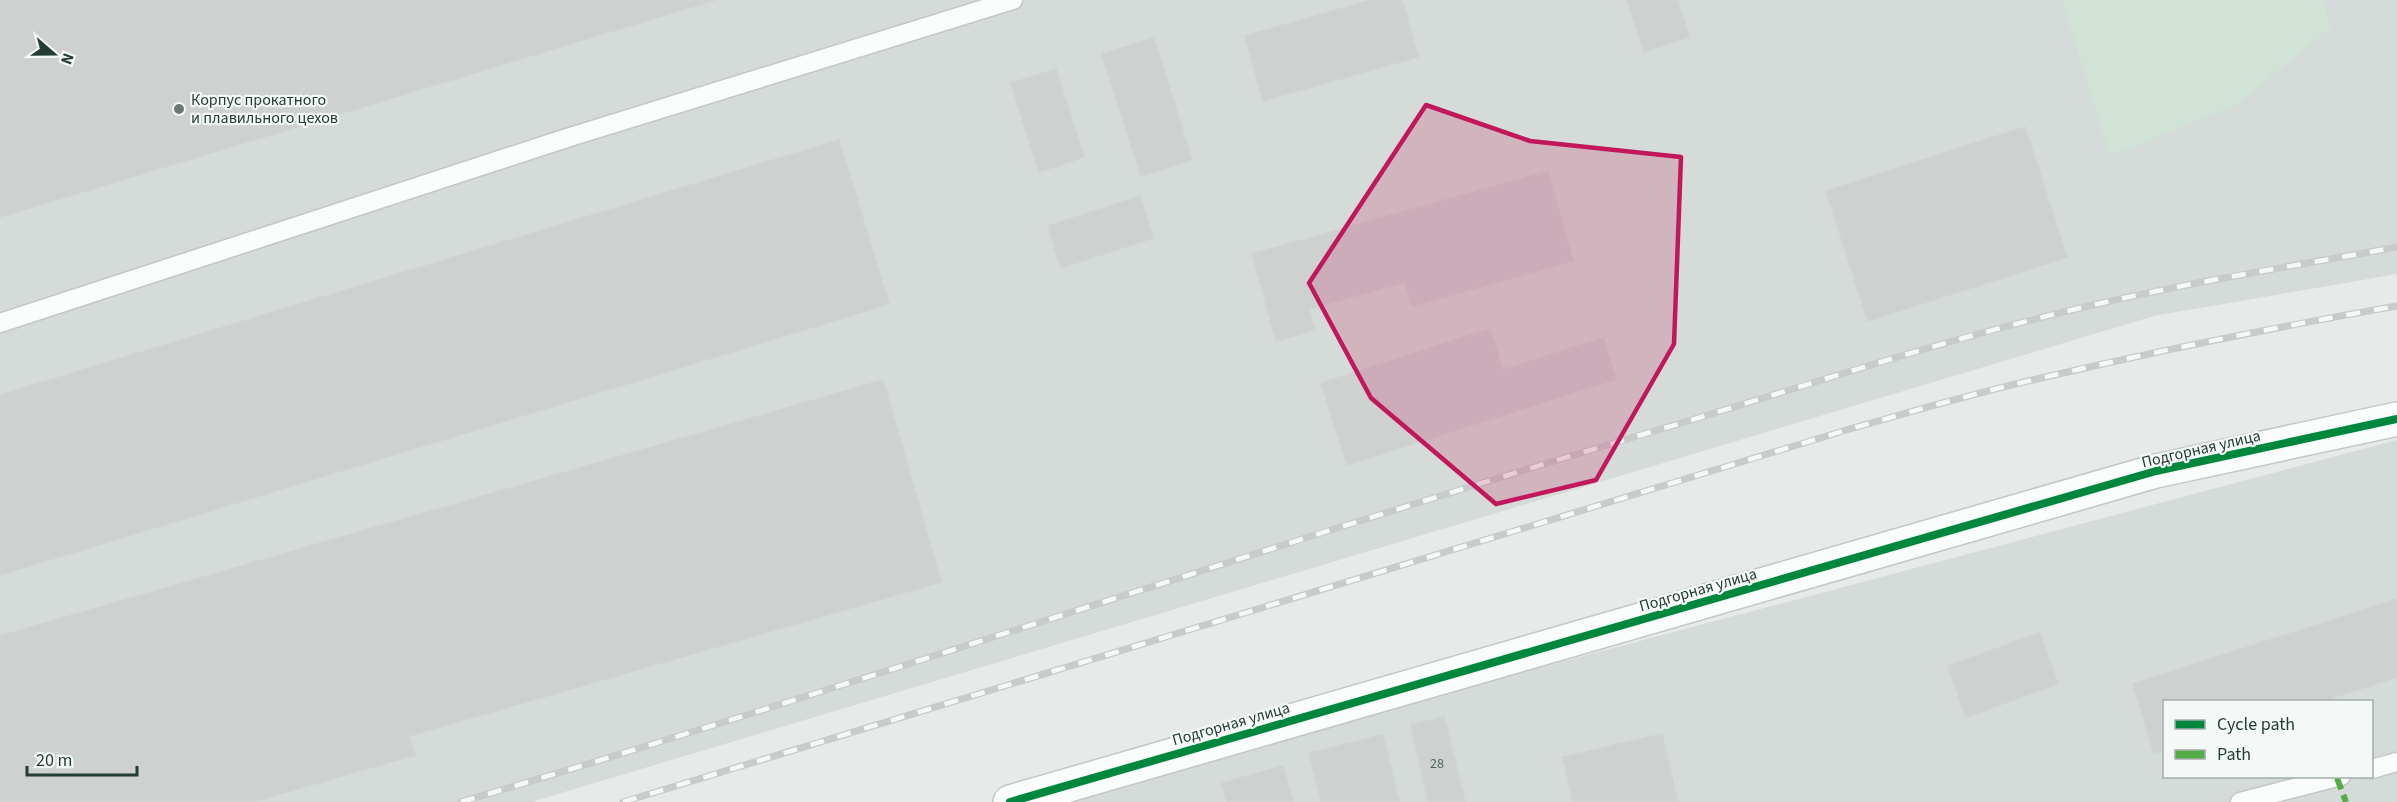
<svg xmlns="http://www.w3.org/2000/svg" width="2397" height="802" font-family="'Source Sans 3',sans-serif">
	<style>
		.built { fill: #d4dbd8; fill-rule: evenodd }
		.green { fill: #d1e2d6 }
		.building { fill: #cdd1d0; stroke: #cfd3d1; stroke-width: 1.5 }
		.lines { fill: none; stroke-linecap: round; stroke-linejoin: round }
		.service-casing { stroke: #c3c7c5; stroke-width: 21 }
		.minor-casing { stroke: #c3c7c5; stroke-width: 36 }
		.service { stroke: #fbfcfc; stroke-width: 18 }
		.minor { stroke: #fbfcfc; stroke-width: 33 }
		.rail-casing { stroke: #c7cbca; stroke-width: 7 }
		.rail { stroke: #f4f9f7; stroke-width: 4.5; stroke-dasharray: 14; stroke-linecap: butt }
		.quiet { stroke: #53ad45; stroke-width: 6; stroke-dasharray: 12 6; stroke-linecap: butt }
		.cycleway-casing { stroke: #f4f9f7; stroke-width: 11 }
		.cycleway { stroke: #00873e; stroke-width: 8 }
		.marked { fill: #c2185b; fill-opacity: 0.2; stroke: #c2185b; stroke-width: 4.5; stroke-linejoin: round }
		.poi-dot { fill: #697a75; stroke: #f4f9f7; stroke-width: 2 }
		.labels { text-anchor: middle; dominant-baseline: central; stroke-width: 4.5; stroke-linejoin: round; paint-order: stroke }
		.number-label { font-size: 14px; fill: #50635e }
		.poi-label { font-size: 16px; fill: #253d37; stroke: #f4f9f7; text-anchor: start }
		.street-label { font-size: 16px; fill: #253d37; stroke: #f4f9f7 }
	</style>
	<rect width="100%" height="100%" fill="#e6eae8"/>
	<g class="built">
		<polygon points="0,0 2397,0 2397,274 2154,316 531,802 0,802"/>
		<path d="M2397 440V802H1034ZM2164 702H2372V776H2164Z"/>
	</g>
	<polygon class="green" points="2062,0 2323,0 2331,27 2238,104 2110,156"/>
	<g class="building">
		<polygon points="0,0 715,0 0,217"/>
		<polygon points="1371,0 1402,0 1418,57 1263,101 1245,36"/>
		<polygon points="1627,0 1678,0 1689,37 1644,52"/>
		<polygon points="1154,38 1192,160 1141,176 1102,54"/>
		<polygon points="1056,69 1084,157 1039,172 1011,83"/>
		<polygon points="2025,127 2067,257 1868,321 1826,191"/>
		<polygon points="839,140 889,304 0,575 0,395"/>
		<polygon points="1548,171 1573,261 1412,306 1405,282 1309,309 1315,330 1276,341 1252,254"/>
		<polygon points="1140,196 1153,238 1061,268 1048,226"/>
		<polygon points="1490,329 1503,370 1603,338 1616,379 1347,465 1321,383"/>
		<polygon points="883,380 941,582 409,736 415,755 252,802 0,802 0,636"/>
		<polygon points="2397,599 2397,677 2319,702 2164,702 2164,750 2154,753 2133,684"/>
		<polygon points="2040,633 2058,684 1966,717 1948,666"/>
		<polygon points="1444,717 1465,802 1428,802 1411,725"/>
		<polygon points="1662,734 1678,802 1573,802 1563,757"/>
		<polygon points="1383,735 1399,802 1321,802 1309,753"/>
		<polygon points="1283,766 1293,802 1227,802 1222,783"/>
	</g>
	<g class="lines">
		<defs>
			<g id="service">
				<polyline points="0,323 570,137 1013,0"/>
				<polyline points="2372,769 2397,762"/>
				<polyline points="2240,802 2341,776"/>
			</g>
			<polyline id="minor" points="1010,802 2156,471 2397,419"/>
		</defs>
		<use href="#service" class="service-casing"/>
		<use href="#minor" class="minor-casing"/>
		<use href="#service" class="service"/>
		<use href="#minor" class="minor"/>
		<defs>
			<g id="rail">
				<path d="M461 802C863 683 1259 548 1661 429 1803 387 1944 339 2089 306 2190 282 2294 266 2397 247"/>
				<path d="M623 802 1853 428C1914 411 1975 393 2037 379 2156 351 2276 327 2397 306"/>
			</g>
		</defs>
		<use href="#rail" class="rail-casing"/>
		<use href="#rail" class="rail"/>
		<polyline class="quiet" points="2337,778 2346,802"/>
		<defs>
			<polyline id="cycleway" points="1010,802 2156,471 2397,419"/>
		</defs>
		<use href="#cycleway" class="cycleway-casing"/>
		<use href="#cycleway" class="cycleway"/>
	</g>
	<path class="marked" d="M1426 105 1530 141 1681 157 1674 344 1596 480 1496 504 1371 398 1309 283Z"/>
	<circle class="poi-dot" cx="179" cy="109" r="6"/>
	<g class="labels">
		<g class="number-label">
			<text x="1437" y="764">28</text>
		</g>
		<g class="poi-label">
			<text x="191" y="100">Корпус прокатного<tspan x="191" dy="18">и плавильного цехов</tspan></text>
		</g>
		<g class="street-label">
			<text transform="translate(2201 449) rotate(-13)">Подгорная улица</text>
			<text transform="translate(1698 590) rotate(-16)">Подгорная улица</text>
			<text transform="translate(1231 724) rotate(-16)">Подгорная улица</text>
		</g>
	</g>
	<rect x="2163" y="700" width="210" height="78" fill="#f4f9f7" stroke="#a1aeaa" stroke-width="1.5"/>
	<rect x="2175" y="720" width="30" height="9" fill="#00873e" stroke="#a1aeaa" stroke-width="1.5"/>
	<text x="2217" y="730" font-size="18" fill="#253d37">Cycle path</text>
	<rect x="2175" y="750" width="30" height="9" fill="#53ad45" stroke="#a1aeaa" stroke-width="1.5"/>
	<text x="2217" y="760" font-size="18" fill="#253d37">Path</text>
	<g transform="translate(54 54) rotate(110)" stroke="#f4f9f7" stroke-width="4.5" paint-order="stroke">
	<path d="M0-4.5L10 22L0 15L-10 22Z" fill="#253d37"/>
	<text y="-9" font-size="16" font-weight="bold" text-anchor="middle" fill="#253d37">N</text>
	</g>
	<path d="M27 766v9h110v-9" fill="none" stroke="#253d37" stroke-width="3"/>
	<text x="36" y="766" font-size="18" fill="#253d37" stroke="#f4f9f7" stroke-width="4.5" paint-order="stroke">20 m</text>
</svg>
